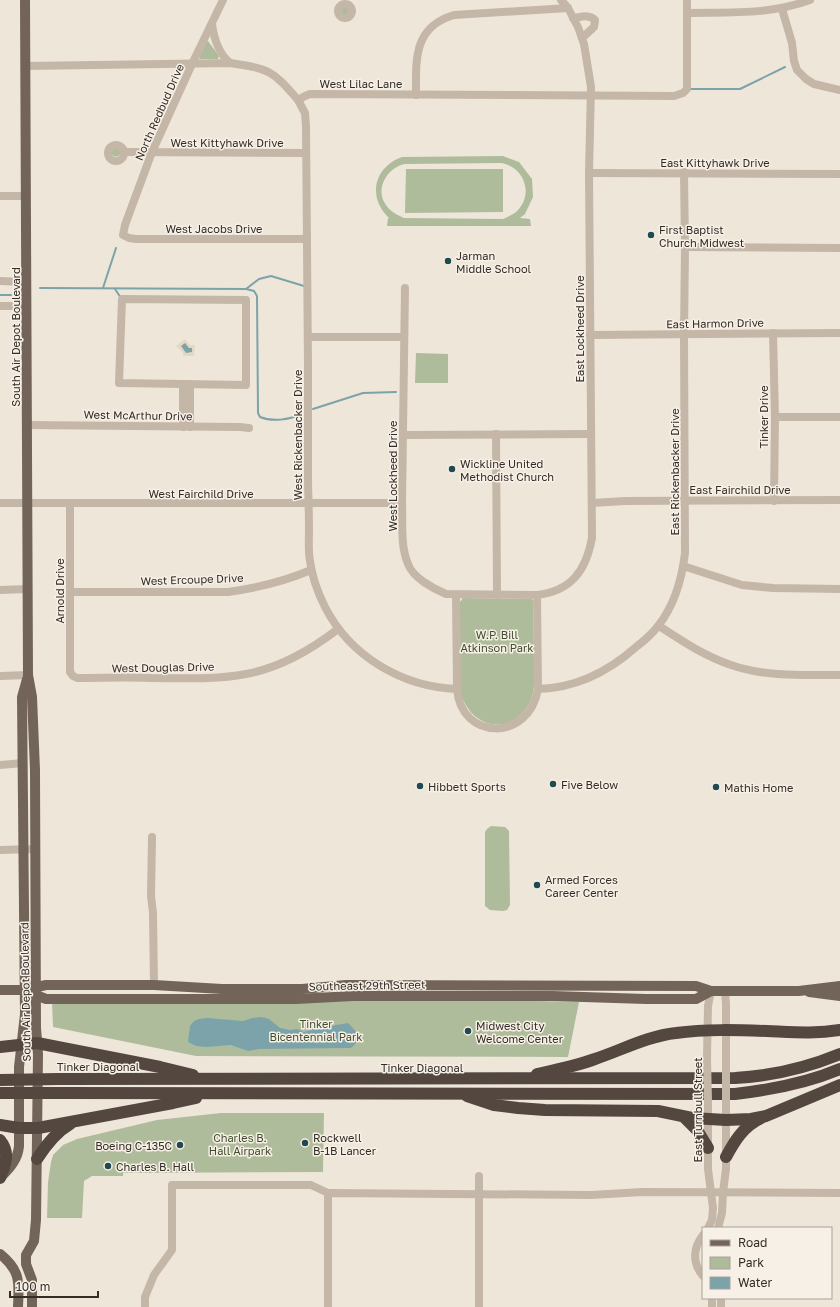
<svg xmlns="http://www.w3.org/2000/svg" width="840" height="1307" font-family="'Golos Text',sans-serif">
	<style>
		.green { fill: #afbc9c; fill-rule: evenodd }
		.plaza { fill: #e5d8c2 }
		.water { fill: #7ca3a9 }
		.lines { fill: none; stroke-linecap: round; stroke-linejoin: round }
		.stream { stroke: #7ca3a9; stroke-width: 2 }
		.minor { stroke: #c5b7a7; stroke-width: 8 }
		.major { stroke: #736459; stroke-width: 10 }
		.highway { stroke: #53473f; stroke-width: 12 }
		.minor-bridge { stroke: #c5b7a7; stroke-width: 8 }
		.highway-bridge { stroke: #53473f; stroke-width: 12 }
		.poi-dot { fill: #214950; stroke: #f7f0e6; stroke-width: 1.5 }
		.labels { text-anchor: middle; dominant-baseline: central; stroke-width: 3; stroke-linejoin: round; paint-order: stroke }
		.street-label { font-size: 11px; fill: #332c27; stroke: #f7f0e6 }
		.poi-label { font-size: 11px; fill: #332c27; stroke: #f7f0e6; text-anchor: start }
		.park-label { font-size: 11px; fill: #404e2d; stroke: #f7f0e6 }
	</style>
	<rect width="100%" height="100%" fill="#efe6da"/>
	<g class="green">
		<circle cx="345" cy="10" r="4.5"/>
		<polygon points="208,41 219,56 218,59 200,59 199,58 206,42"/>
		<circle cx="116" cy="152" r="4.5"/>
		<path d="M503 156 519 162 532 179 533 197 525 214 520 218 530 219 531 226H387L388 218H389C367 197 374 167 402 157ZM500 163C522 165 534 191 519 209 515 214 509 216 503 219L404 218C397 215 390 211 386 205 374 189 388 167 405 164Z"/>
		<polygon points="406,169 503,169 503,212 405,213"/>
		<polygon points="416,353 448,354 448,383 415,383"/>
		<path d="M463 598 532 599 533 601C533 621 534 642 534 662 534 672 535 683 533 693 529 712 511 728 491 724 474 720 466 708 460 693V602Z"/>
		<polygon points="491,826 505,827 509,831 510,905 507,910 503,911 490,910 485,906 485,832 487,829"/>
		<polygon points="52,1001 538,1001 579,1002 568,1057 196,1056 53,1027"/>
		<polygon points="221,1113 324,1113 323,1172 123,1173 123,1176 92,1176 84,1181 82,1218 47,1218 48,1182 51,1162 53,1155 63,1145 77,1139 157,1120"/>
	</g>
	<polygon class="plaza" points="185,339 190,345 195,345 194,356 183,356 183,353 176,346"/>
	<g class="water">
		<polygon points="185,343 189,348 192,348 192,352 186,353 181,346"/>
		<path d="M262 1017 269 1019 280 1028 290 1030 297 1029 304 1032 311 1030 321 1024 325 1027 348 1023C357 1032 363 1038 351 1048L259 1049 248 1051 231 1045 206 1047 196 1046 188 1042 190 1026 194 1021 199 1019 207 1018 243 1021 252 1018Z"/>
	</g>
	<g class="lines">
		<g class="stream">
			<polyline points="691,89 740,89 785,67"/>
			<path d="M40 288 246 289 254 291 257 296 258 413 260 417C272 422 289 420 301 414"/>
			<polyline points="103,288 116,248"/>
			<polyline points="115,289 121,298"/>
			<polyline points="246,289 259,279 271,276 304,286"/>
			<polyline points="0,295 11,295"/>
			<polyline points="313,409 363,393 396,392"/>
		</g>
		<g class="minor">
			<polyline points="223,0 192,64 152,152 125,225 123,235 129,238 136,239 307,239"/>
			<circle cx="345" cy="11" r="7"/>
			<polyline points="782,9 792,43 794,61 797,70 806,79 814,84 840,90"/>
			<path d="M687 13C729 12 769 15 810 0"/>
			<path d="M573 18C581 17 590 14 595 20L594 27 582 38"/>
			<path d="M212 24C214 39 218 53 230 63"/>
			<path d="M26 66 230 63C270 69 272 70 298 100L305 96 310 94 674 96 683 93 687 89V0"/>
			<path d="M416 95C416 60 413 27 454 15L568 8"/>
			<path d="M298 100 305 113 306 126C306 206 308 286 308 366 308 402 308 438 308 473 308 492 309 510 309 529 309 539 308 551 310 561 312 576 318 593 325 607 350 656 402 687 457 689"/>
			<circle cx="116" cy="153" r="8"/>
			<polyline points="124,152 306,153"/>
			<polyline points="589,173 840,174"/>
			<polyline points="0,196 26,196"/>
			<polyline points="685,247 840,248"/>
			<polyline points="0,281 26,282"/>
			<path d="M405 288 402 503C403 523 400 545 408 564 413 578 434 589 446 594L537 595C571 591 586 571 592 538L589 173 591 87 584 44 578 27 568 8 561 0"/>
			<polygon points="122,299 246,300 246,385 119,383"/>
			<polyline points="0,306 26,306"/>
			<polyline points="773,333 775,417 774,501"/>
			<polyline points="590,335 840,333"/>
			<polyline points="308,337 404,337"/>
			<polyline points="183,384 183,427"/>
			<polyline points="190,384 190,427"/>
			<polyline points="775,417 840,417"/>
			<polyline points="27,425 240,427 249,428"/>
			<polyline points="496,434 497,595"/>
			<polyline points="403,435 591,434"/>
			<polyline points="0,503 402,503"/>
			<polyline points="592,503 625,501 840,500"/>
			<path d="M70 504V672L73 676 77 678C102 678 127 677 151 678 183 678 214 680 246 674 279 668 312 649 338 629"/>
			<polyline points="683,566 742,585 773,588 840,589"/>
			<polyline points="0,590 27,589"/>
			<path d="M71 592H228C257 588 285 581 311 570"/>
			<path d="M456 595 457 689C461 741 529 742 538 689L537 595"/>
			<path d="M659 626C682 641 704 656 731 665 765 677 804 675 840 675"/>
			<polyline points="0,676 28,675"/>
			<path d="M538 689C575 688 608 672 636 647 644 641 652 634 658 626 674 606 682 578 685 553L684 334 685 247 684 172"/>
			<polyline points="0,765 23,763"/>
			<polyline points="152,837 151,896 153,913 154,985"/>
			<polyline points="0,850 35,849"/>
			<polyline points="725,991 726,1004 726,1057"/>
			<polyline points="707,1058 708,1006 711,991"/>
			<polyline points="708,1101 708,1169 713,1208 712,1220 708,1228"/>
			<polyline points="718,1228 722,1213 723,1192 726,1169 726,1101"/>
			<path d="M703 1235C693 1248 692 1263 703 1276"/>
			<polyline points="712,1298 712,1307"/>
			<polyline points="145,1307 145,1297 154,1275 172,1250 172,1185 311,1185 328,1193"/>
			<polyline points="328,1307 328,1193 591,1195 642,1192 840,1193"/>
			<polyline points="479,1307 479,1176"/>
			<polyline points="721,1307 721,1298"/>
		</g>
		<g class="major">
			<polyline points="25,0 28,675 32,697 35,770 36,1028 38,1054 36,1220 34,1241 26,1255 26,1264 32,1280 32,1307"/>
			<polyline points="0,990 24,990 46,985 154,985 222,989 302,989 346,985 696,986 711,991 799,991 840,986"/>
			<polyline points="809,992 840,996"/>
			<polyline points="31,993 46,999 296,999 353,996 552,996 646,999 696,999 711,991"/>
			<path d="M2 1176C10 1168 18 1159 19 1146V1067L25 1014 22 697 27 679"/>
			<path d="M0 1254C21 1271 19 1282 18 1307"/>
		</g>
		<g class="highway">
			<polyline points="0,1047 37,1043 160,1067 193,1075"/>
			<path d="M537 1074C556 1070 576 1066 595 1059 622 1050 648 1036 676 1033 706 1029 737 1030 767 1031 792 1032 815 1034 840 1030"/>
			<path d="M58 1079 735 1078C772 1076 806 1068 840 1054"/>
			<path d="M58 1093 735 1094C770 1090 807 1083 840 1069"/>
			<polyline points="467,1096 494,1105 518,1108 545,1110 658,1111 692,1118 726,1120 751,1119 766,1116 840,1085"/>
			<polyline points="684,1117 697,1130 708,1148"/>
			<polyline points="0,1125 19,1128 38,1128 173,1103 196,1098"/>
			<path d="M0 1140C10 1152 6 1164 0 1178"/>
			<path d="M726 1157C735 1140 744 1126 761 1118"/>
			<path d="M37 1159C46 1145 56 1132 70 1124"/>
		</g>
		<g class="minor-bridge">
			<polyline points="726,1057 726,1101"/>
			<polyline points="707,1058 708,1101"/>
		</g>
		<g class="highway-bridge">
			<polyline points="0,1080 58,1079"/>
			<polyline points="0,1093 58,1093"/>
		</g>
	</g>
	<g class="poi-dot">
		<circle cx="651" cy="235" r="4"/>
		<circle cx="448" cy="261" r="4"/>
		<circle cx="452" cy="469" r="4"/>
		<circle cx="553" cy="784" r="4"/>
		<circle cx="420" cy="786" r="4"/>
		<circle cx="716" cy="787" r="4"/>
		<circle cx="537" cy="885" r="4"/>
		<circle cx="468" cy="1031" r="4"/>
		<circle cx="305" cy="1143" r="4"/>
		<circle cx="180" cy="1145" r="4"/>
		<circle cx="108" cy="1166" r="4"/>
	</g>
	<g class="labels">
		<g class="street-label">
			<text x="361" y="83">West Lilac Lane</text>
			<text transform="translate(159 112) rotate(-66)">North Redbud Drive</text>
			<text x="227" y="142">West Kittyhawk Drive</text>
			<text x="715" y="162">East Kittyhawk Drive</text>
			<text x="214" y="228">West Jacobs Drive</text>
			<text transform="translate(715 323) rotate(-1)">East Harmon Drive</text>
			<text transform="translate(579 329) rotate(-90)">East Lockheed Drive</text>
			<text transform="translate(15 337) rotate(-90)">South Air Depot Boulevard</text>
			<text transform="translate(138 415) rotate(1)">West McArthur Drive</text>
			<text transform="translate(763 417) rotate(-90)">Tinker Drive</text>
			<text transform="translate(297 435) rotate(-90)">West Rickenbacker Drive</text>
			<text transform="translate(674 472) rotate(-90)">East Rickenbacker Drive</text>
			<text transform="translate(392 476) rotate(-90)">West Lockheed Drive</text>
			<text x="740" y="489">East Fairchild Drive</text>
			<text x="201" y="493">West Fairchild Drive</text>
			<text transform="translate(192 579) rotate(-2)">West Ercoupe Drive</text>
			<text transform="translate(59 591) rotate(-90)">Arnold Drive</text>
			<text transform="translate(163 667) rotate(-1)">West Douglas Drive</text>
			<text transform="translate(367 985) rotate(-1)">Southeast 29th Street</text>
			<text transform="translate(25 992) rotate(-91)">South Air Depot Boulevard</text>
			<text x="98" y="1066">Tinker Diagonal</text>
			<text x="422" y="1067">Tinker Diagonal</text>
			<text transform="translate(697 1110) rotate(-90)">East Turnbull Street</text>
		</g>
		<g class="poi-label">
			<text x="659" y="229">First Baptist<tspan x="659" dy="13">Church Midwest</tspan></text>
			<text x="456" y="255">Jarman<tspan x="456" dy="13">Middle School</tspan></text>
			<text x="460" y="463">Wickline United<tspan x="460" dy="13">Methodist Church</tspan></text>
			<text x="561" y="784">Five Below</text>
			<text x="428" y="786">Hibbett Sports</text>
			<text x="724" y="787">Mathis Home</text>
			<text x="545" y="879">Armed Forces<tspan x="545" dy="13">Career Center</tspan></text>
			<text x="476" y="1025">Midwest City<tspan x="476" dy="13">Welcome Center</tspan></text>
			<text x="313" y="1137">Rockwell<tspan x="313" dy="13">B-1B Lancer</tspan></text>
			<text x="172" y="1145" text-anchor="end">Boeing C-135C</text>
			<text x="116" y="1166">Charles B. Hall</text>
		</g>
		<g class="park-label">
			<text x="497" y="634">W.P. Bill<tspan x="497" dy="13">Atkinson Park</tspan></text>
			<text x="316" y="1023">Tinker<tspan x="316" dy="13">Bicentennial Park</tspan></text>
			<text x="240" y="1137">Charles B.<tspan x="240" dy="13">Hall Airpark</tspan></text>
		</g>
	</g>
	<rect x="702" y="1227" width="130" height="72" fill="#f7f0e6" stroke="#a9a29a"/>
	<rect x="710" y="1240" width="20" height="6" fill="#736459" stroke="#a9a29a"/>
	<text x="738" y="1247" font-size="12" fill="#332c27">Road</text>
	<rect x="710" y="1257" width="20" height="12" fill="#afbc9c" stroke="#a9a29a"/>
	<text x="738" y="1267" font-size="12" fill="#332c27">Park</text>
	<rect x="710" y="1277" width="20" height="12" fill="#7ca3a9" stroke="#a9a29a"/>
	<text x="738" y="1287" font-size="12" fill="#332c27">Water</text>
	<path d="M10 1291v6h88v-6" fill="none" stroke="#332c27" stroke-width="2"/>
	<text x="16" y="1291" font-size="12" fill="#332c27" stroke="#f7f0e6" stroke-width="3" paint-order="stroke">100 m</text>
</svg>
